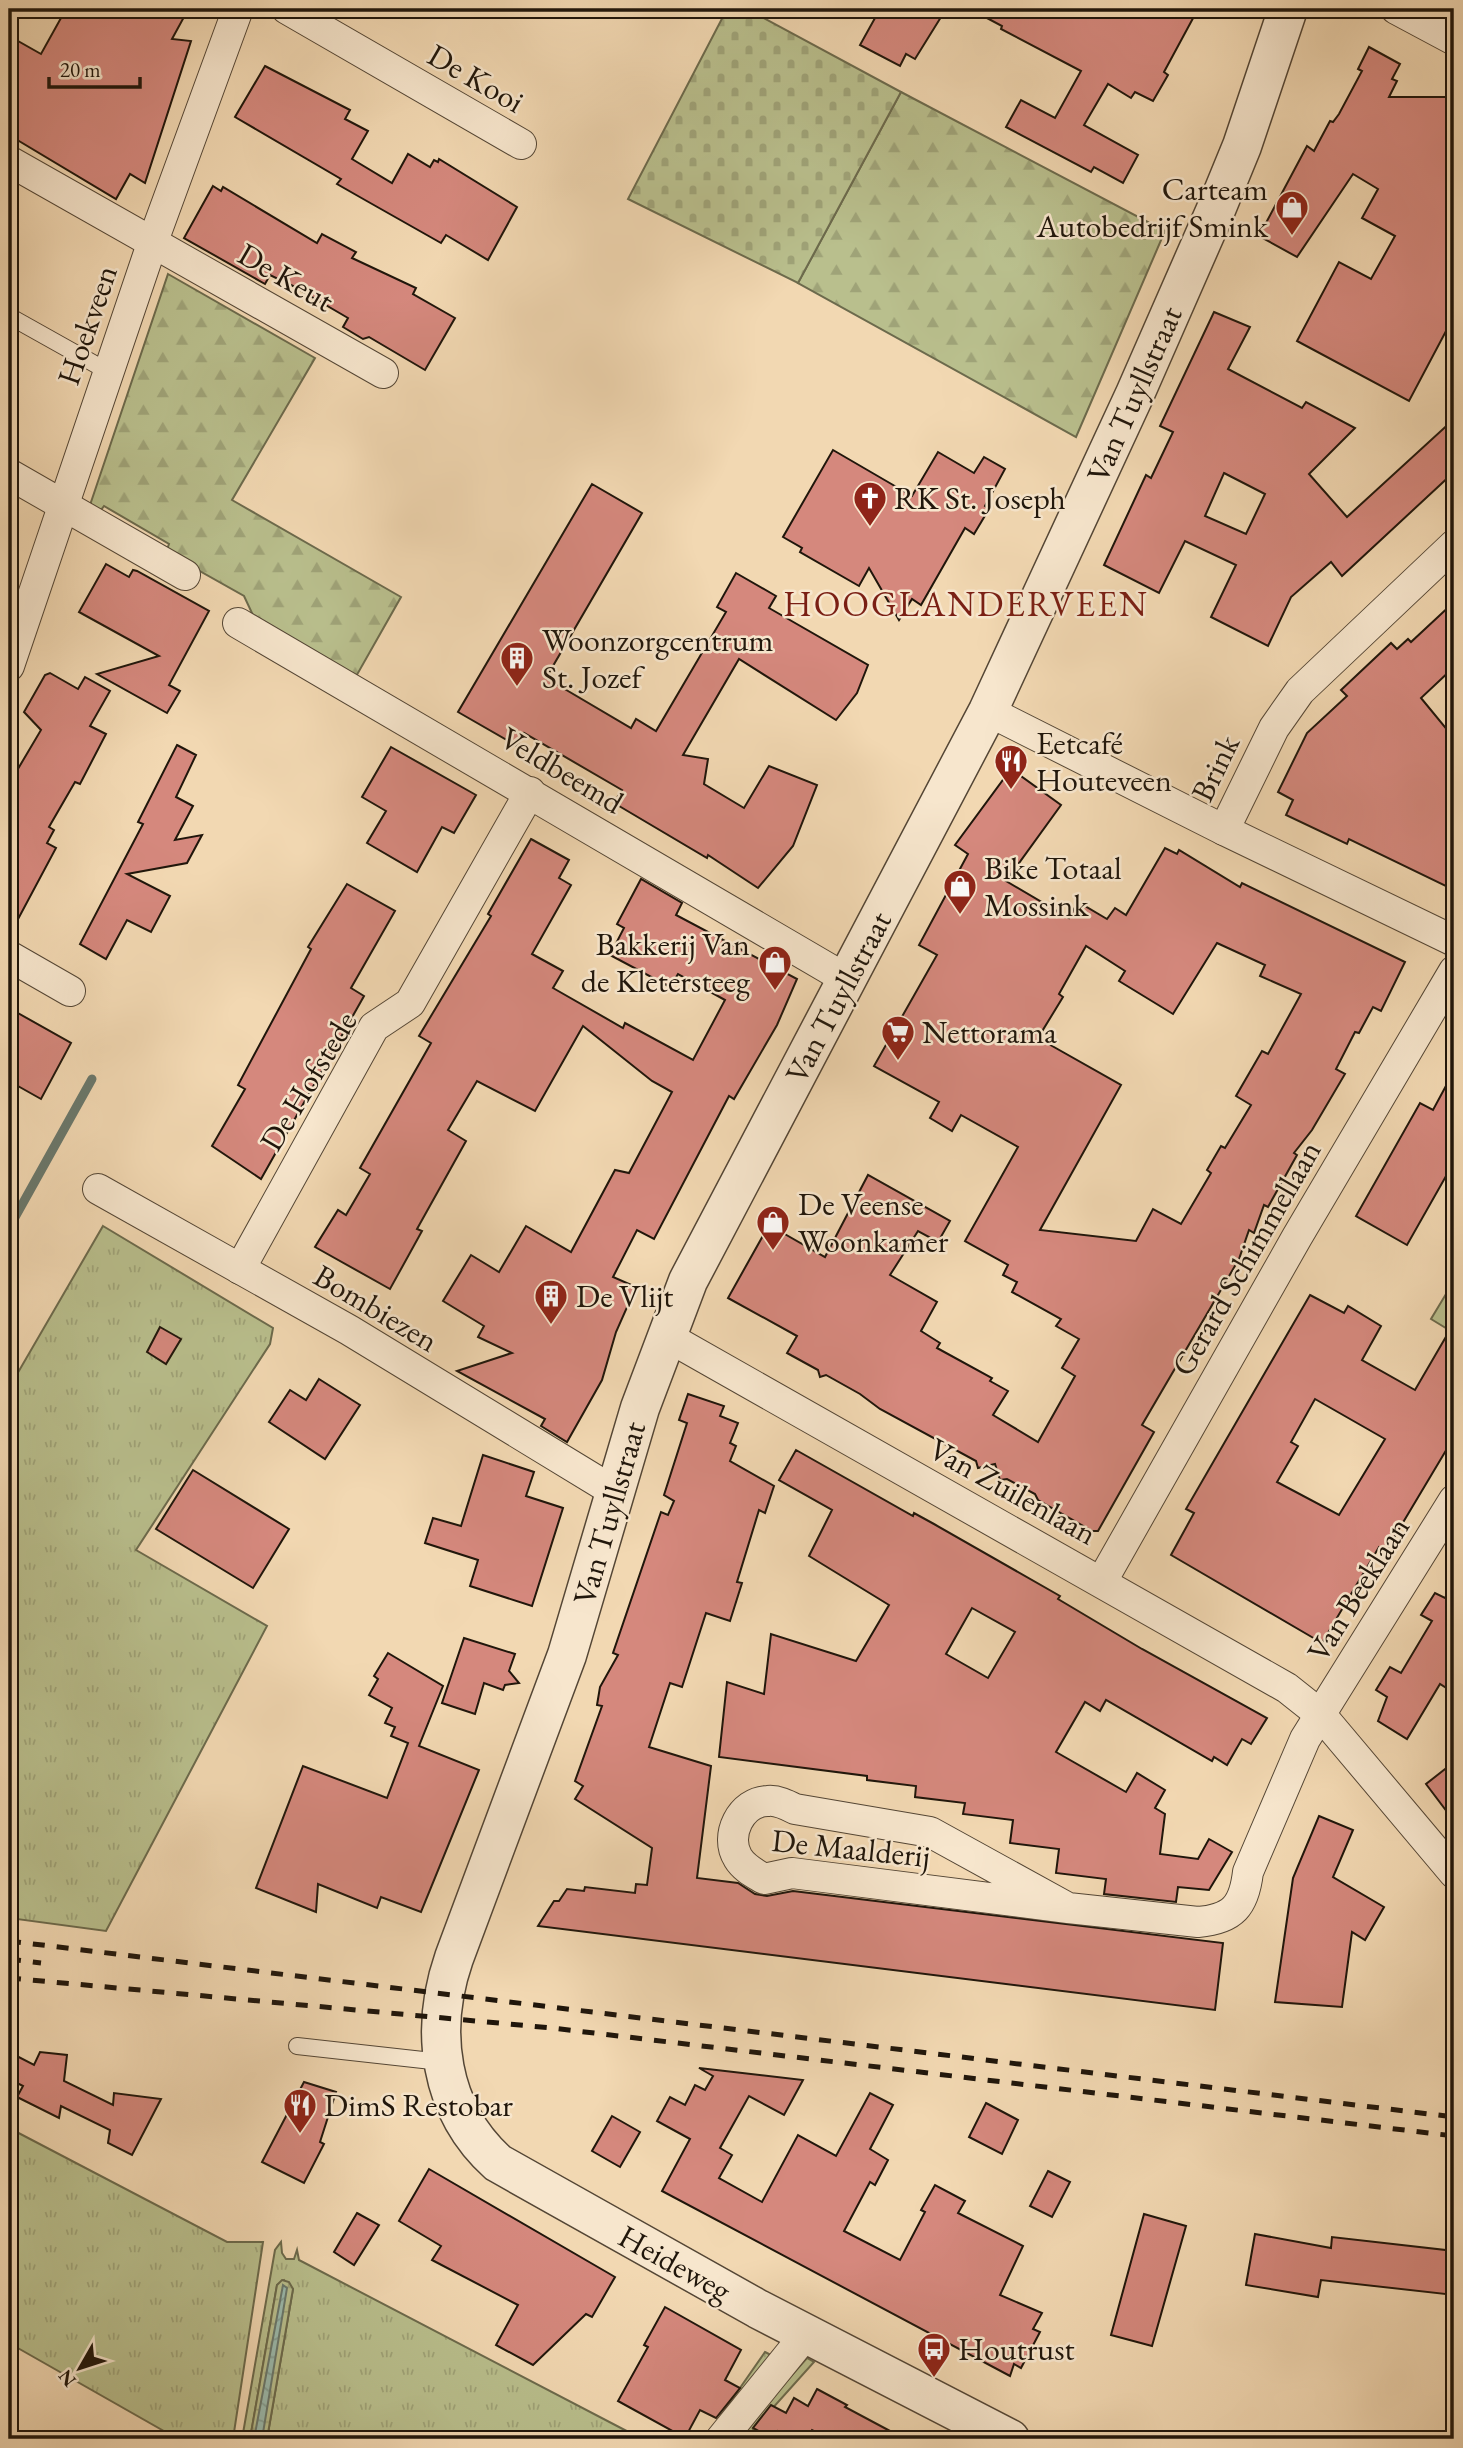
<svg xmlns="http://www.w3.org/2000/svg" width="1463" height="2448" font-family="'EB Garamond',serif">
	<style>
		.grass { fill: url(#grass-tufts); stroke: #6c6a4c; stroke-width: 2 }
		.forest { fill: url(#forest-firs); stroke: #6c6a4c; stroke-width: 2 }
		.wetland { fill: url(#wetland-marsh); stroke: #6c6a4c; stroke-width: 2 }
		.cemetery { fill: url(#cemetery-stones); stroke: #6c6a4c; stroke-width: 2 }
		.park { fill: #b9bf8d; stroke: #6c6a4c; stroke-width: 2 }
		.water { fill: url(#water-waves); stroke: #6a786c; stroke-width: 2 }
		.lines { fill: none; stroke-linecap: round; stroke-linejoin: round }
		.stream { stroke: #6a786c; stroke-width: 9 }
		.building { fill: #d5887d; stroke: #20160b; stroke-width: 2; fill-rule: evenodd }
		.service-casing { stroke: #544635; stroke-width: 18 }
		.minor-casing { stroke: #544635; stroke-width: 32 }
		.tertiary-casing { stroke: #544635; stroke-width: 41 }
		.service { stroke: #f7e6cd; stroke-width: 16 }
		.minor { stroke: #f7e6cd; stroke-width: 30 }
		.tertiary { stroke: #f7e6cd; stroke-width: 38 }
		.rail { stroke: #20160b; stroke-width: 5; stroke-dasharray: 12 12; stroke-linecap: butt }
		.labels { text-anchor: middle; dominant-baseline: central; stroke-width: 5; stroke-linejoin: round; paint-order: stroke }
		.street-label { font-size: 32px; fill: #20160b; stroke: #f7e6cd }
		.poi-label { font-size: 32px; fill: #20160b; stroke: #f7e6cd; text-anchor: start }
		.quarter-label { font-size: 35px; letter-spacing: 2px; fill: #7a1f14; stroke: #f7e6cd }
	</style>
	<defs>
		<pattern id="grass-tufts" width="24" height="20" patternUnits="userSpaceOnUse" patternTransform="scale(1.75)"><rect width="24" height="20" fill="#b9bf8d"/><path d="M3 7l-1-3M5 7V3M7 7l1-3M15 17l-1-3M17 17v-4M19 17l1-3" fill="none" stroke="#9fa378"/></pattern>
		<pattern id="forest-firs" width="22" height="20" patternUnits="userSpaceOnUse" patternTransform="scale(1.75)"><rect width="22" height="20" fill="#b9bf8d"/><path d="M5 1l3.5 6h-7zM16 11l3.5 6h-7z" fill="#9fa378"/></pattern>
		<pattern id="wetland-marsh" width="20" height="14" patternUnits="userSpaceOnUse" patternTransform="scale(1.75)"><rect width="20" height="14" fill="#b9bf8d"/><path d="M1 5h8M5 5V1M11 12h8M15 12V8" fill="none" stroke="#9fa378"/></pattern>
		<pattern id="cemetery-stones" width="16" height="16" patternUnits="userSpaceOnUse" patternTransform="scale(1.75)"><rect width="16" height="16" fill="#b9bf8d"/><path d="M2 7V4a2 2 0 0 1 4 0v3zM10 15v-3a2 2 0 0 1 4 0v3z" fill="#9fa378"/></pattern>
		<pattern id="water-waves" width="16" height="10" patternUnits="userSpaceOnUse" patternTransform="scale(1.75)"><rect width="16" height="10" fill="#9bbaad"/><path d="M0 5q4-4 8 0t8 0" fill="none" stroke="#859f94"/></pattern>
	</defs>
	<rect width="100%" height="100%" fill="#f2d8b2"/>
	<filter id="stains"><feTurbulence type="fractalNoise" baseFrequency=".00286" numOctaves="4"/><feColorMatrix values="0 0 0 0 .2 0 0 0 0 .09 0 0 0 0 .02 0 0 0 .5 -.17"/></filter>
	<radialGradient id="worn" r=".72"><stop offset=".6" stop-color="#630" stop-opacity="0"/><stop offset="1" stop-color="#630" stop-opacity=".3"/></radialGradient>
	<g class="grass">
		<polygon points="103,1226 273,1328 270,1344 136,1550 267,1626 106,1931 9,1918 9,1388"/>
		<polygon points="9,2128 227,2242 263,2242 233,2439 178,2439 9,2343"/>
		<polygon points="281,2242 282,2253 286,2259 294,2259 297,2250 299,2260 642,2439 267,2439 293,2289 284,2280 277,2285 250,2439 242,2439 275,2250"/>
		<polygon points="765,2352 773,2356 719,2418"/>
		<polygon points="807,2358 814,2362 745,2439 739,2435"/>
	</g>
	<g class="forest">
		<polygon points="901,92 1165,231 1076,437 798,283"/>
		<polygon points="168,274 315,358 232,500 401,597 354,680 259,628 244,596 166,552 169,544 104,506 98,514 89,508"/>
	</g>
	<polygon class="wetland" points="282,2280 289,2282 293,2289 267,2439 250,2439 277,2285"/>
	<polygon class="cemetery" points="727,9 747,9 901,92 798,283 628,199"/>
	<polygon class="park" points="1449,1289 1454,1292 1454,1333 1431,1319"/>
	<polygon class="water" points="283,2285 287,2288 262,2439 254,2439"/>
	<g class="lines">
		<polyline class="stream" points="9,1228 92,1079"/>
	</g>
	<g class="building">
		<polygon points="66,9 169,9 184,17 172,39 191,41 145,183 130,174 116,199 9,135 9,36 41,54"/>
		<polygon points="880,9 946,9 915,59 906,54 900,66 860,45"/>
		<polygon points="970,9 1198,9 1164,72 1168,75 1153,101 1135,92 1131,98 1108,84 1084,125 1138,155 1123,183 1094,167 1091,172 1006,127 1021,100 1055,118 1081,71 1001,29 1002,26"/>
		<polygon points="1369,47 1400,64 1392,79 1397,81 1389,97 1454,97 1454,316 1409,401 1297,341 1339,262 1371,279 1395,236 1362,218 1378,189 1353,174 1297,257 1259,236 1307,146 1314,151 1330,121 1333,122 1339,114 1362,71 1358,69"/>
		<polygon points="265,66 350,110 345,119 368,131 352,159 392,183 408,154 430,167 434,160 438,162 439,159 517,207 488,260 446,235 441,243 365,200 337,184 341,179 235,117"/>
		<polygon points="213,186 221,191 223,187 317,243 322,234 356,252 352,258 416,288 413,294 455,318 425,370 369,337 363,339 343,327 348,318 293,286 270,275 265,284 184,238"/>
		<path d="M1214 312 1250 327 1228 369 1302 408 1306 402 1355 428 1309 474 1347 517 1454 419V472L1342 576 1331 562 1291 597 1268 646 1211 617 1236 565 1185 541 1159 593 1104 565 1146 475 1151 478 1173 432 1160 426ZM1224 473 1265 494 1246 534 1205 516Z"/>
		<polygon points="833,450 912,496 938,452 974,473 984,457 1005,469 985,506 989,509 974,534 965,528 921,605 912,599 899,620 869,568 859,586 800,552 802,548 783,537"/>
		<polygon points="592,484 642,513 546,678 631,728 636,719 656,731 726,612 717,607 736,573 776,596 769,608 868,665 857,693 836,720 739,659 683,755 708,759 704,784 744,808 769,766 817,785 793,846 758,888 708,855 707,858 614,803 622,790 524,733 517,746 458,712"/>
		<polygon points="106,564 129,577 133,570 137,571 209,611 169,685 180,691 167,713 97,674 159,656 79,612"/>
		<polygon points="1454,602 1454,667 1421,698 1454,738 1454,890 1349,839 1347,844 1286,815 1293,800 1278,792 1307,733 1347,696 1341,690 1391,643 1397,649 1408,639 1411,642"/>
		<polygon points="50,673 78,689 85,677 110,691 90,726 106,734 80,784 75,782 49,827 54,830 47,843 56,848 9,936 9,784 41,730 24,712 45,675"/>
		<polygon points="177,745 196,755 176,797 193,806 175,840 202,835 187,863 127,874 170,896 151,932 127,920 106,959 80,944 143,824 138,822"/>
		<polygon points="391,747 476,795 454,833 442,827 417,872 367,843 386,811 362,797"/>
		<path d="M1011 769 1061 805 1006 881 1069 918 1078 902 1107 919 1115 908 1126 915 1165 848 1177 854 1179 850 1240 887 1242 883 1405 962 1381 1011 1373 1007 1359 1033 1355 1032 1336 1069 1345 1074 1312 1130 1294 1153 1297 1155 1268 1207 1264 1205 1254 1233 1249 1230 1239 1259 1142 1425 1154 1432 1098 1531H1092L1038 1500 1035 1494 1007 1479 1000 1480 995 1464 978 1468 976 1461 880 1409 860 1394 826 1375 820 1377 818 1370 787 1353 797 1336 728 1298 769 1225 825 1257 868 1175 950 1221 938 1242 918 1231 890 1275 937 1302 921 1331 940 1343 937 1348 992 1378 990 1381 1008 1391 993 1415 1038 1442 1075 1376 1062 1368 1079 1339 1056 1326 1061 1319 1012 1292 1017 1282 1003 1275 1008 1265 965 1241 1018 1147 961 1115 952 1131 930 1118 939 1102 874 1066 937 955 919 945 968 854 955 845ZM1217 943 1265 965 1260 976 1301 994 1268 1054 1262 1051 1236 1096 1251 1105 1225 1148 1221 1146 1207 1170 1211 1173 1181 1224 1153 1209 1136 1241 1040 1230 1121 1085 1038 1038 1063 997 1059 994 1086 946 1125 971 1119 981 1173 1014Z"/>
		<polygon points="531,839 569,860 559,878 571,885 532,954 563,971 553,988 623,1028 625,1023 693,1060 725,1000 678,974 670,987 610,955 624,928 617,924 641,879 682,903 676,915 797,979 777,1025 734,1099 729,1096 654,1239 637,1230 613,1277 636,1287 616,1332 602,1380 567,1442 541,1426 545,1419 457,1371 512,1353 478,1337 484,1326 443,1301 471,1255 499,1272 526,1226 571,1252 615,1170 629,1173 672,1092 652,1081 583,1026 535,1111 477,1081 448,1130 466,1141 417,1229 422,1231 390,1289 315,1247 338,1210 346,1215 370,1174 360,1168 431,1043 419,1036 491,916 488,914"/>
		<polygon points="347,884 395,911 351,988 364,996 261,1179 212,1146 245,1089 238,1085 311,949 308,947"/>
		<polygon points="9,1008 71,1043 41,1099 9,1081"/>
		<polygon points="1454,1071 1454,1162 1407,1245 1356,1216 1420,1103 1433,1110"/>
		<path d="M1310 1295 1344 1313 1348 1306 1381 1326 1362 1360 1415 1390 1454 1323V1437L1386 1551 1379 1547 1322 1643 1171 1555 1194 1513 1186 1509ZM1315 1399 1385 1439 1339 1515 1277 1482 1298 1446 1291 1442Z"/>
		<polygon points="160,1327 181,1339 166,1364 147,1352"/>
		<polygon points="319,1379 360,1405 325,1459 269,1422 290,1390 306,1400"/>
		<polygon points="688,1394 724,1406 720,1416 738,1423 730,1443 736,1446 730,1461 774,1486 765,1513 759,1510 737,1582 742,1583 730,1621 706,1613 682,1687 670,1683 649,1747 711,1766 697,1878 738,1883 755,1894 767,1896 793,1891 1223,1943 1215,2010 538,1926 554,1901 559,1901 567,1889 584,1891 585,1887 635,1893 636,1884 647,1885 652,1848 575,1799 583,1786 575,1781 602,1706 597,1705 600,1687 618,1655 613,1653 661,1512 668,1515 674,1501 664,1495 687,1423 679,1420"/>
		<path d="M796 1450 913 1516 914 1513 934 1524 1060 1596 1058 1599 1142 1649 1267 1718 1251 1744 1242 1739 1227 1765 1214 1757 1212 1761 1106 1700 1100 1711 1085 1702 1056 1752 1126 1792 1137 1773 1165 1790 1155 1808 1165 1814 1160 1854 1198 1859 1209 1839 1232 1852 1209 1890 1178 1887 1176 1902 1104 1894 1106 1879 1056 1873 1059 1849 1010 1843 1013 1820 963 1814 965 1803 915 1797 916 1786 867 1780V1776L719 1757 727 1682 764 1694 771 1634 856 1661 889 1605 809 1556 832 1510 779 1480ZM972 1608 1015 1632 988 1678 946 1654Z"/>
		<polygon points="483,1455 534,1472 526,1496 563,1508 532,1606 470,1586 478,1560 425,1543 433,1518 461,1526"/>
		<polygon points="193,1470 289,1529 253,1588 156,1529"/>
		<polygon points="1454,1583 1454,1693 1440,1684 1407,1739 1378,1721 1387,1697 1376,1690 1390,1667 1401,1673 1432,1621 1421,1615 1435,1593 1445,1598"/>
		<polygon points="464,1638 515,1654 509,1671 519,1683 505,1685 503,1690 484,1683 475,1714 442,1703"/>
		<polygon points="388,1653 443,1686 419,1746 479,1770 421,1912 381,1897 377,1908 318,1884 316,1912 256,1888 303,1766 387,1798 408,1743 391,1736 395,1727 385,1723 392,1708 369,1695 378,1679 374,1676"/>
		<polygon points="1454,1762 1454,1821 1426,1784"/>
		<polygon points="1319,1816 1353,1830 1333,1877 1384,1907 1365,1940 1352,1932 1342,2007 1275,2002 1293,1878"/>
		<polygon points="9,2052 34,2065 40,2052 67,2055 64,2081 113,2105 114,2093 161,2099 132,2155 108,2143 110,2130 61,2106 59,2118 17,2097 23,2086 9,2079"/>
		<polygon points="699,2068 803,2080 784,2115 749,2096 720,2148 732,2155 719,2178 762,2202 798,2135 836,2156 870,2093 893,2105 870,2149 888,2160 875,2185 870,2182 844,2231 900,2260 925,2212 921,2210 935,2185 965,2201 958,2213 1023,2246 1000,2295 1042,2313 1033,2329 1040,2332 1021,2368 1014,2364 1010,2376 662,2191 690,2139 657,2121 670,2097 685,2105 695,2085 705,2090 713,2076"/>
		<polygon points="304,2082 336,2092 320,2142 324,2144 304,2183 262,2162"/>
		<polygon points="986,2103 1018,2120 1002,2154 969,2137"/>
		<polygon points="612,2116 640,2132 620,2167 592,2151"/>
		<polygon points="429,2169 615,2277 592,2317 586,2314 533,2365 496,2345 518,2305 432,2260 441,2246 399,2221"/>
		<polygon points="1048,2171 1070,2182 1052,2217 1030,2206"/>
		<polygon points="357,2213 379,2225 354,2265 334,2252"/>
		<polygon points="1144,2214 1186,2226 1152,2346 1111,2335"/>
		<polygon points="1255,2234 1331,2248 1332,2237 1454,2251 1454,2295 1321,2280 1318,2297 1246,2285"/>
		<polygon points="665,2307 741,2350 725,2380 740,2388 716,2418 700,2410 685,2438 618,2401 648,2347 644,2345"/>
		<polygon points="817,2389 847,2405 845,2407 905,2439 830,2439 812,2430 807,2439 794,2439 778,2431 774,2439 753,2428 771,2405 786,2413 794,2398 808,2406"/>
	</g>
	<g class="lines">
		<defs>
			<g id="service">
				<polyline points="9,316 109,372"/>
				<polyline points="297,2046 441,2062"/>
			</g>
			<g id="minor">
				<polyline points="287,9 521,144"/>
				<polyline points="1396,9 1454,40"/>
				<polyline points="9,161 383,373"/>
				<polyline points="9,474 185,575"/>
				<polyline points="238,623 848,980"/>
				<polyline points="9,666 153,241 238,9"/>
				<polyline points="988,711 1224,830 1274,728 1300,691 1454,545"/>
				<polyline points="1224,830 1454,941"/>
				<polyline points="9,956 70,991"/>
				<polyline points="98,1189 349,1330 615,1492"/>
				<polyline points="240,1269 374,1027 410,1003 530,792"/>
				<polyline points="666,1336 1287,1688 1321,1715 1454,1873"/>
				<polyline points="1102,1581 1297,1237 1454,971"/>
				<path d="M1068 1908 792 1873 764 1879C754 1873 744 1868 738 1858 724 1836 741 1801 768 1801 777 1800 787 1805 795 1809L930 1832 1068 1908 1198 1922C1233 1919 1244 1906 1248 1872L1305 1739 1454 1500"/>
				<polyline points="721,2439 806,2334"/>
			</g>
			<path id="tertiary" d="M1010 2439 758 2309 498 2163C439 2110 429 2030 454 1958L567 1655 640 1408 688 1281 988 711 1135 394 1217 207 1242 146 1288 9"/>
		</defs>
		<use href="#service" class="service-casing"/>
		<use href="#minor" class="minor-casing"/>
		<use href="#tertiary" class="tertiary-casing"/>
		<use href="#service" class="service"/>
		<use href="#minor" class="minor"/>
		<use href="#tertiary" class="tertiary"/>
		<g class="rail">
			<polyline points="9,1941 1454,2117"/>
			<polyline points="9,1959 41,1963"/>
			<polyline points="9,1978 552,2028 1454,2136"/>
		</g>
	</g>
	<defs>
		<symbol id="shop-pin" viewBox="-11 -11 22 30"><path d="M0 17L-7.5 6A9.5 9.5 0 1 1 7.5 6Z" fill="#8f2418" stroke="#f7e6cd"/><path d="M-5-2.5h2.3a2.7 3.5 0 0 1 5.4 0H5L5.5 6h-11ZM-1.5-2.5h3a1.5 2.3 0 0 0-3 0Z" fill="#fff"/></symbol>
		<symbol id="church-pin" viewBox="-11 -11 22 30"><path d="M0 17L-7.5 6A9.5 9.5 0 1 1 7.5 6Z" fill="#8f2418" stroke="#f7e6cd"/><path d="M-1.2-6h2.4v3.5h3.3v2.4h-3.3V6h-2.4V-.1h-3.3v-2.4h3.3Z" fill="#fff"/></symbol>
		<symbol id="building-pin" viewBox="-11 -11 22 30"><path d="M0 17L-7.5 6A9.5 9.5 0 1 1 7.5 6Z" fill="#8f2418" stroke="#f7e6cd"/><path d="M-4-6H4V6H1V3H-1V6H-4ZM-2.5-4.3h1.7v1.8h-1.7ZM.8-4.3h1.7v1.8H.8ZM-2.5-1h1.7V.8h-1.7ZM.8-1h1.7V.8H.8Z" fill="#fff"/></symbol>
		<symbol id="restaurant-pin" viewBox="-11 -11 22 30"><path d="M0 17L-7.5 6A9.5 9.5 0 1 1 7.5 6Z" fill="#8f2418" stroke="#f7e6cd"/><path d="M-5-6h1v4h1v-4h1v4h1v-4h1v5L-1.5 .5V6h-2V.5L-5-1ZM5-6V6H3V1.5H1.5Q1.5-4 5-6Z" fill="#fff"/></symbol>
		<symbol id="supermarket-pin" viewBox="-11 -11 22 30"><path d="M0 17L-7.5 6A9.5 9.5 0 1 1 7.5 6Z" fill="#8f2418" stroke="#f7e6cd"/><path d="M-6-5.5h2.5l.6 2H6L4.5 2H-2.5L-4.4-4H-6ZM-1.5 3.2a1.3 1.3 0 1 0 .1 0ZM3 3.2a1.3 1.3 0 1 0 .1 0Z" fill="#fff"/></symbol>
		<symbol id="bus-pin" viewBox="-11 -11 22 30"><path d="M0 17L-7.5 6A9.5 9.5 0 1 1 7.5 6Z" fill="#8f2418" stroke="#f7e6cd"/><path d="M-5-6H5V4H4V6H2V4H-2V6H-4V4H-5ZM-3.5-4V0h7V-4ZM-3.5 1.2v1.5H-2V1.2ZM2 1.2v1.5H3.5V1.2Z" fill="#fff"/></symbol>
	</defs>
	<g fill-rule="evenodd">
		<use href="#shop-pin" x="1273" y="188" width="38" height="52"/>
		<use href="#church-pin" x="851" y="479" width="38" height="52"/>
		<use href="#building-pin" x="498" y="639" width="38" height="52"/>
		<use href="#restaurant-pin" x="992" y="742" width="38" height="52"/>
		<use href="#shop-pin" x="941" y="867" width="38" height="52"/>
		<use href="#shop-pin" x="756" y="943" width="38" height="52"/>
		<use href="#supermarket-pin" x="879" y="1013" width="38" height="52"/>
		<use href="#shop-pin" x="754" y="1203" width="38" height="52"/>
		<use href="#building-pin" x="532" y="1277" width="38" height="52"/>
		<use href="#restaurant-pin" x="281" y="2086" width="38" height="52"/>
		<use href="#bus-pin" x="915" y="2330" width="38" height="52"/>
	</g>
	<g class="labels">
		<g class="street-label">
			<text transform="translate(476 78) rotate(30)">De Kooi</text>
			<text transform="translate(286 277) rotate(30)">De Keut</text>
			<text transform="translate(87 325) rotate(-71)">Hoekveen</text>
			<text transform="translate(1134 394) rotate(-66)">Van Tuyllstraat</text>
			<text transform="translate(1215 768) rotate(-64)">Brink</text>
			<text transform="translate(562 770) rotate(31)">Veldbeemd</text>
			<text transform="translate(838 997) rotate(-62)">Van Tuyllstraat</text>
			<text transform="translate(308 1081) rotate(-59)">De Hofstede</text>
			<text transform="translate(1246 1258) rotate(-60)">Gerard Schimmellaan</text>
			<text transform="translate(376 1308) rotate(31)">Bombiezen</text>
			<text transform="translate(1013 1491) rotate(29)">Van Zuilenlaan</text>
			<text transform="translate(609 1513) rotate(-74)">Van Tuyllstraat</text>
			<text transform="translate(1358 1589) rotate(-58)">Van Beeklaan</text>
			<text transform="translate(851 1848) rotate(6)">De Maalderij</text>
			<text transform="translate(675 2263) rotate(29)">Heideweg</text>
		</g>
		<g class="poi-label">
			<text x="1268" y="189" text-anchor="end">Carteam<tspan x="1268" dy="37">Autobedrijf Smink</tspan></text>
			<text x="894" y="498">RK St. Joseph</text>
			<text x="542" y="640">Woonzorgcentrum<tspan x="542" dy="37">St. Jozef</tspan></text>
			<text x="1036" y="743">Eetcafé<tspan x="1036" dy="37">Houteveen</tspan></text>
			<text x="984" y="868">Bike Totaal<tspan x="984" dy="37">Mossink</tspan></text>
			<text x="750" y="944" text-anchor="end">Bakkerij Van<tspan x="750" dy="37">de Kletersteeg</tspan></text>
			<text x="922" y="1032">Nettorama</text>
			<text x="798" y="1204">De Veense<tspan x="798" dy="37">Woonkamer</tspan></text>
			<text x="576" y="1296">De Vlijt</text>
			<text x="324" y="2105">DimS Restobar</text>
			<text x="958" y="2349">Houtrust</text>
		</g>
		<g class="quarter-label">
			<text x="966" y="603">HOOGLANDERVEEN</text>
		</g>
	</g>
	<rect width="1463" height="2448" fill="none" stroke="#f2d8b2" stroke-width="35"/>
	<rect x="10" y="10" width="1442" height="2427" fill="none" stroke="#20160b" stroke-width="3.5"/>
	<rect x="18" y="18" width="1428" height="2413" fill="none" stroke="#20160b" stroke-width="2"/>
	<g transform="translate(80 2368) rotate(231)" stroke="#f7e6cd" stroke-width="5" paint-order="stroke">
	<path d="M0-5L12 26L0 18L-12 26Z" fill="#20160b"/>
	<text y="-10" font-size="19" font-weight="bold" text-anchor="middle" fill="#20160b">N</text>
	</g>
	<path d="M49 77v10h91v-10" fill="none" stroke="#20160b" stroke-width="3.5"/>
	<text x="60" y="77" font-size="21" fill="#20160b" stroke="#f7e6cd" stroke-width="5" paint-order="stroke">20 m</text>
	<rect width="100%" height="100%" filter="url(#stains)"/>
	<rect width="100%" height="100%" fill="url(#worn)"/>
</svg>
